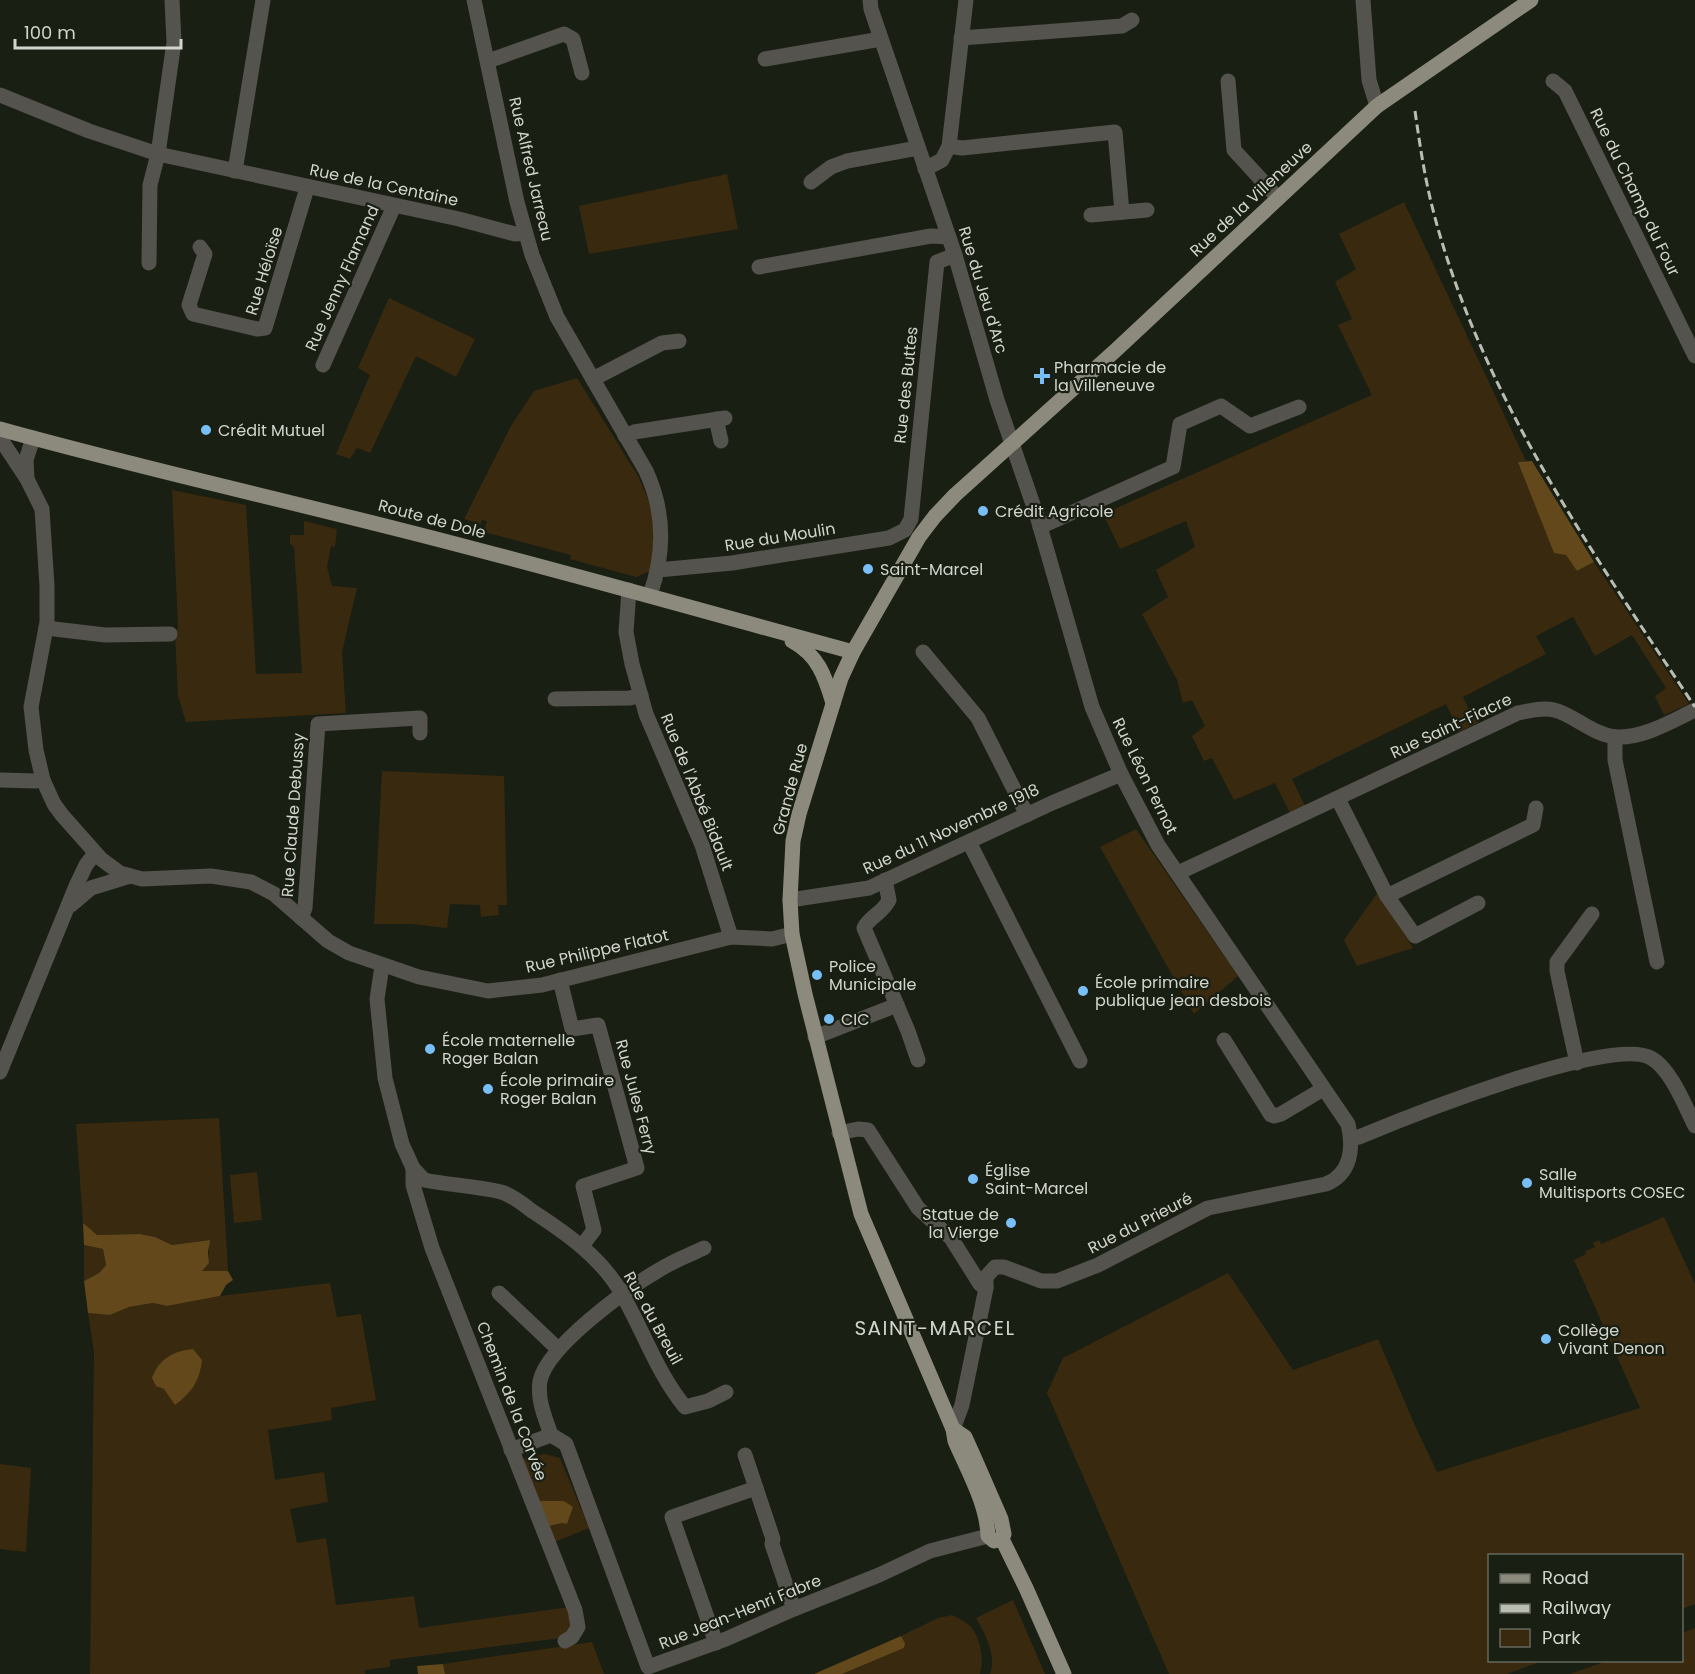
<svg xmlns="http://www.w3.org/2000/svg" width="1695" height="1674" font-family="Poppins,sans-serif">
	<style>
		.green { fill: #39290f }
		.forest { fill: #62481a }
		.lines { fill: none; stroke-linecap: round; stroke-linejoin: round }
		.minor { stroke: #54534d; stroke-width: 15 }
		.major { stroke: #8c8a7d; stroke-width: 15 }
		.rail { stroke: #babdb4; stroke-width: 3; stroke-dasharray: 9 4.5; stroke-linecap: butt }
		.poi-dot { fill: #78bff7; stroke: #1a1f13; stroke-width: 2 }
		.labels { text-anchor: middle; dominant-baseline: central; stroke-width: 4.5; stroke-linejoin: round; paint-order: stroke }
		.street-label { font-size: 16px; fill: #d2d5cd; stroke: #1a1f13 }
		.poi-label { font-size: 16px; fill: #d2d5cd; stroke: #1a1f13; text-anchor: start }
		.quarter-label { font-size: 20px; letter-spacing: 1.5px; fill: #d2d5cd; stroke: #1a1f13 }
	</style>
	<rect width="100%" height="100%" fill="#1a1f13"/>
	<g class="green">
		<polygon points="727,174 738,229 589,254 579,206"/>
		<polygon points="1404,202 1526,461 1519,462 1566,555 1577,571 1594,562 1689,704 1664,715 1655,696 1666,688 1632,635 1595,656 1573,617 1536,636 1546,654 1463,697 1473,718 1479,722 1459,732 1446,704 1292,779 1306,808 1290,813 1275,783 1234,800 1212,758 1204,761 1192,736 1205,726 1192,700 1183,703 1177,680 1142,614 1168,597 1156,570 1195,547 1186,521 1120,549 1103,514 1372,395 1338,325 1352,319 1335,282 1356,269 1339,234"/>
		<polygon points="389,298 475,339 456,377 416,356 370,453 357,448 350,459 336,454 370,375 358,368"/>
		<polygon points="577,378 638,476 645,492 654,516 653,562 650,571 636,577 570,559 571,555 484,532 487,521 482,520 481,524 464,519 511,426 534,391"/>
		<polygon points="172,490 246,505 256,674 302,673 294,547 290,544 290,535 304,535 304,521 337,529 335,547 331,546 327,567 332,586 357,588 342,652 346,713 186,722 178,696 175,635 178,627"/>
		<polygon points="382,771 504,776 507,905 498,905 499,915 481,917 480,905 450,904 447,928 411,924 374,924"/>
		<polygon points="1136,829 1238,976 1194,1014 1100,847"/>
		<polygon points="1378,892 1413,948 1357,966 1344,940"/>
		<polygon points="219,1118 228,1271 201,1272 209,1263 209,1240 172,1245 155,1237 140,1234 96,1235 83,1223 76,1124"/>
		<polygon points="257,1172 262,1220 234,1223 230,1175"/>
		<polygon points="1664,1217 1695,1284 1695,1604 1682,1609 1682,1556 1490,1556 1490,1660 1542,1661 1507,1674 1169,1674 1047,1393 1063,1358 1228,1273 1293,1370 1378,1339 1416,1428 1437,1472 1640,1408 1574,1260 1586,1254 1585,1251 1595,1247 1593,1243 1599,1240 1601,1244"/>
		<polygon points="84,1245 103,1249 106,1265 99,1273 84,1281"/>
		<polygon points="330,1283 337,1317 361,1314 376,1400 331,1408 332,1420 268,1430 275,1480 324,1472 328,1502 290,1509 297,1543 326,1538 336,1605 414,1596 419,1628 570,1607 574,1624 561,1638 390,1660 390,1667 365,1670 365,1674 90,1674 94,1352 88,1313 110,1315 129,1307 153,1303 168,1306 220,1296"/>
		<polygon points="545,1454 560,1458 589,1528 555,1542 549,1526 562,1523 564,1501 539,1501 522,1459"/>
		<polygon points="0,1464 31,1468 26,1552 0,1549"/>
		<path d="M1013 1600 1045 1674H990C997 1656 985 1633 976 1618Z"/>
		<path d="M952 1615C958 1618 967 1622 972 1628 981 1640 984 1660 980 1674H842L904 1648 905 1643 901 1636 938 1618Z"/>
		<polygon points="1695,1628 1695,1674 1570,1674 1607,1661 1682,1660 1682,1633"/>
		<polygon points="592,1642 604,1674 445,1674 443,1664"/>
	</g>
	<g class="forest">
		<polygon points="1532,461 1594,562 1577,571 1566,555 1554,553 1518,462"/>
		<polygon points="83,1223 97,1235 140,1234 155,1237 172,1245 210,1240 208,1252 209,1263 202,1271 228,1271 233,1280 226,1285 220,1296 167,1306 153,1303 129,1307 110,1315 88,1313 84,1281 99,1273 106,1265 103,1249 84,1245"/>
		<path d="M193 1349 202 1360C200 1381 191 1393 175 1405L164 1389 156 1386 152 1378C159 1359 173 1351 193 1349Z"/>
		<polygon points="539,1501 564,1501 573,1507 567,1524 562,1523 549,1526"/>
		<polygon points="901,1636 905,1643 904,1648 842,1674 814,1674"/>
		<polygon points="443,1664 445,1674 418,1674 417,1666"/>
	</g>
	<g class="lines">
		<g class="minor">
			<path d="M474 0 517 202 532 255 557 317 646 471C665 512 665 553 650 595"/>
			<path d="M870 0 871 9 955 255 997 400 1037 516 1092 707 1121 774 1158 845 1348 1124C1354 1148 1351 1174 1326 1184L1208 1208 1098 1265 1057 1281H1041L1004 1267H995L986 1277V1288L962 1405 953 1429"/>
			<polyline points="1363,0 1369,80 1377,106"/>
			<polyline points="961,38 1122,26 1132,20"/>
			<polyline points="765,59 881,39"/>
			<polyline points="488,61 564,34 573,39 582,73"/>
			<polyline points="1228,81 1234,150 1278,198"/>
			<polyline points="1553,81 1565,91 1695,356"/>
			<polyline points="0,95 89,131 158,154 459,219 515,234 525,233"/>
			<polyline points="949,146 962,148 1115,132 1122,212"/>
			<polyline points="925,169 942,160 949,146 966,0"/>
			<polyline points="235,171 263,0"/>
			<polyline points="811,182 831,167 847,161 918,148"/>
			<polyline points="1091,215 1147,210"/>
			<polyline points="200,247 205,254 189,305 193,314 257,329 265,328 307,188"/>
			<polyline points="149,263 150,185 158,154 174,42 172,0"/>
			<polyline points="759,267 931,236 949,237"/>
			<polyline points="323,365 394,206"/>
			<polyline points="593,379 662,343 679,341"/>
			<polyline points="716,419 721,441"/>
			<polyline points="625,436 634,432 725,418"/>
			<polyline points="0,438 27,479 42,509 47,586 47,622 31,707 36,750 43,780 54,804 62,815 101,859 120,873 142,879 211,876 251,882 274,894 328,941 349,953 419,977 488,991 542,985 731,937 772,939 792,934"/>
			<polyline points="27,479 26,460 33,438"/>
			<polyline points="1040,527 1173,467 1180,424 1221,406 1250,426 1299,407"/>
			<polyline points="658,570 732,563 889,538 905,530 911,519 937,262 955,255"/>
			<polyline points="629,590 626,632 632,664 646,714 702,845 731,937"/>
			<polyline points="46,628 105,635 170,634"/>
			<polyline points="923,652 978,718 1027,815"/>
			<polyline points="555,699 630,698 641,695"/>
			<polyline points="1615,737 1615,760 1657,962"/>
			<polyline points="0,780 35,781 43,780"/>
			<polyline points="1338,799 1387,896 1415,936 1478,903"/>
			<polyline points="969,842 1080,1061"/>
			<path d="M1178 873 1518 713C1530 711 1542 707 1554 710 1573 714 1594 736 1617 737 1644 738 1672 721 1695 710"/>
			<path d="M885 880 889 900C882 914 870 916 864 928L908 1031 918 1060"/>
			<polyline points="1387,896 1533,825 1536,808"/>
			<polyline points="790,900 869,888 1052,803 1121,774"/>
			<polyline points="71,905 91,888 130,876"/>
			<polyline points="301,918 305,908 318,724 420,718 420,733"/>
			<path d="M382 966 377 999 385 1078 402 1144 413 1168 424 1180C449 1185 476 1186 501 1192 512 1195 523 1204 532 1211 566 1233 602 1258 622 1294 644 1332 657 1373 685 1407L708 1401 726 1392"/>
			<polyline points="560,980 572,1029 598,1025 637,1168 583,1186 594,1230 582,1246"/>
			<polyline points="815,1037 897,1005"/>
			<polyline points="1224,1040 1271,1115 1274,1116 1281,1114 1323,1089"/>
			<polyline points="1577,1063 1557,971 1557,962 1592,914"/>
			<polyline points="0,1072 76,886 86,865 95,853"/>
			<polyline points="839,1133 858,1129 868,1130 918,1208 951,1238 980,1284 986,1288"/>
			<path d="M1352 1138 1359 1137C1407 1117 1611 1035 1651 1058 1671 1069 1685 1106 1695 1126"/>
			<polyline points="413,1168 413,1185 432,1248 575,1610 578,1627 572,1637 565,1641"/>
			<polyline points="499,1293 558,1349"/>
			<path d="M551 1435C545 1417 537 1400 540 1381 547 1346 628 1288 659 1270 673 1261 689 1255 704 1248"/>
			<polyline points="511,1450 551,1435 566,1444 648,1667 726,1639 794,1609 879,1575 930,1551 988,1536"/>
			<polyline points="745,1455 756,1488"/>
			<polyline points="716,1643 672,1517 756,1488 773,1539 772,1544 794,1609"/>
		</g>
		<g class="major">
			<path d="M0 429C133 466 267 496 401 530 552 568 702 611 853 652"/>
			<path d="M792 641C818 655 825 676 833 703"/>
			<polyline points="953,1429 965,1437 974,1457 1001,1519 1004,1534 1002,1539"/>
			<path d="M1002 1539 994 1541 988 1536C987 1504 968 1471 955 1441L953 1429 861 1214 805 994 792 934 790 900 793 841 799 814 841 678 853 652 919 537 935 516 955 495 1116 350 1377 106 1531 0"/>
			<polyline points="1002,1539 1026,1588 1064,1674"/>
		</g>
		<path class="rail" d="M1415 111C1420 146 1425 180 1434 214 1482 396 1592 552 1695 707"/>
	</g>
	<g class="poi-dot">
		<path d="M1039 367h6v6h6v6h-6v6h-6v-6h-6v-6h6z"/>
		<circle cx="206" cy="430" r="6"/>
		<circle cx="983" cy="511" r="6"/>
		<circle cx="868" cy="569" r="6"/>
		<circle cx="817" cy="975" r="6"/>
		<circle cx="1083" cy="991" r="6"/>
		<circle cx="829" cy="1019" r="6"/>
		<circle cx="430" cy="1049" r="6"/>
		<circle cx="488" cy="1089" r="6"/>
		<circle cx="973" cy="1179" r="6"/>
		<circle cx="1527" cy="1183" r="6"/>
		<circle cx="1011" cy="1223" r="6"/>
		<circle cx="1546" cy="1339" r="6"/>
	</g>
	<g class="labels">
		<g class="street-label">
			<text transform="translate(531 169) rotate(77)">Rue Alfred Jarreau</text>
			<text transform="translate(384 185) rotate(12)">Rue de la Centaine</text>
			<text transform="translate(1635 192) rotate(64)">Rue du Champ du Four</text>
			<text transform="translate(1251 199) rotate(-43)">Rue de la Villeneuve</text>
			<text transform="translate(264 271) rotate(-73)">Rue Héloïse</text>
			<text transform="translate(342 278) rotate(-66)">Rue Jenny Flamand</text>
			<text transform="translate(983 290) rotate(73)">Rue du Jeu d'Arc</text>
			<text transform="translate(906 385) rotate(-84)">Rue des Buttes</text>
			<text transform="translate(432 519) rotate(15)">Route de Dole</text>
			<text transform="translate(780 537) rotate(-9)">Rue du Moulin</text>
			<text transform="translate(1451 726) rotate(-25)">Rue Saint-Fiacre</text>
			<text transform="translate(1145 776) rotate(64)">Rue Léon Pernot</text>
			<text transform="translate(790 789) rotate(-75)">Grande Rue</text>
			<text transform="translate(697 792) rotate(68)">Rue de l'Abbé Bidault</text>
			<text transform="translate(293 815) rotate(-86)">Rue Claude Debussy</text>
			<text transform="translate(951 829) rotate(-25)">Rue du 11 Novembre 1918</text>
			<text transform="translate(597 951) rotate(-13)">Rue Philippe Flatot</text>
			<text transform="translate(636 1097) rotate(75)">Rue Jules Ferry</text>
			<text transform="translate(1140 1223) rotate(-27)">Rue du Prieuré</text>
			<text transform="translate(653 1318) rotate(61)">Rue du Breuil</text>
			<text transform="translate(512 1401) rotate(69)">Chemin de la Corvée</text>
			<text transform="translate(740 1612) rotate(-22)">Rue Jean-Henri Fabre</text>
		</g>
		<g class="poi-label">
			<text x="1054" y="367">Pharmacie de<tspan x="1054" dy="18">la Villeneuve</tspan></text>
			<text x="218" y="430">Crédit Mutuel</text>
			<text x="995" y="511">Crédit Agricole</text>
			<text x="880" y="569">Saint-Marcel</text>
			<text x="829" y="966">Police<tspan x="829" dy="18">Municipale</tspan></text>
			<text x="1095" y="982">École primaire<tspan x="1095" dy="18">publique jean desbois</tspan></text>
			<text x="841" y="1019">CIC</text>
			<text x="442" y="1040">École maternelle<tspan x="442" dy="18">Roger Balan</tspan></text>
			<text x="500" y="1080">École primaire<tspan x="500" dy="18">Roger Balan</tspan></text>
			<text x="985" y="1170">Église<tspan x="985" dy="18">Saint-Marcel</tspan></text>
			<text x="1539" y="1174">Salle<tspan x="1539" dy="18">Multisports COSEC</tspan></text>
			<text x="999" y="1214" text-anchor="end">Statue de<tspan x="999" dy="18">la Vierge</tspan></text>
			<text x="1558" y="1330">Collège<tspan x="1558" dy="18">Vivant Denon</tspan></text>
		</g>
		<g class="quarter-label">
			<text x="935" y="1328">SAINT-MARCEL</text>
		</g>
	</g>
	<rect x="1488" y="1554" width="195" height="108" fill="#1a1f13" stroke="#64685d" stroke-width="1.5"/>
	<rect x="1500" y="1574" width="30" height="9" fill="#8c8a7d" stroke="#64685d" stroke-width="1.5"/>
	<text x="1542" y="1584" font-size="18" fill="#d2d5cd">Road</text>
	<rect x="1500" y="1604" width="30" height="9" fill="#babdb4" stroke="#64685d" stroke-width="1.5"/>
	<text x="1542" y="1614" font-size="18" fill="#d2d5cd">Railway</text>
	<rect x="1500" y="1629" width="30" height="18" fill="#39290f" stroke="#64685d" stroke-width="1.5"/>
	<text x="1542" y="1644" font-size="18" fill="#d2d5cd">Park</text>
	<path d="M15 39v9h166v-9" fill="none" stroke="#d2d5cd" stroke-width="3"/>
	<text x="24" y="39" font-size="18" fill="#d2d5cd" stroke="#1a1f13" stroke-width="4.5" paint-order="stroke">100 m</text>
</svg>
